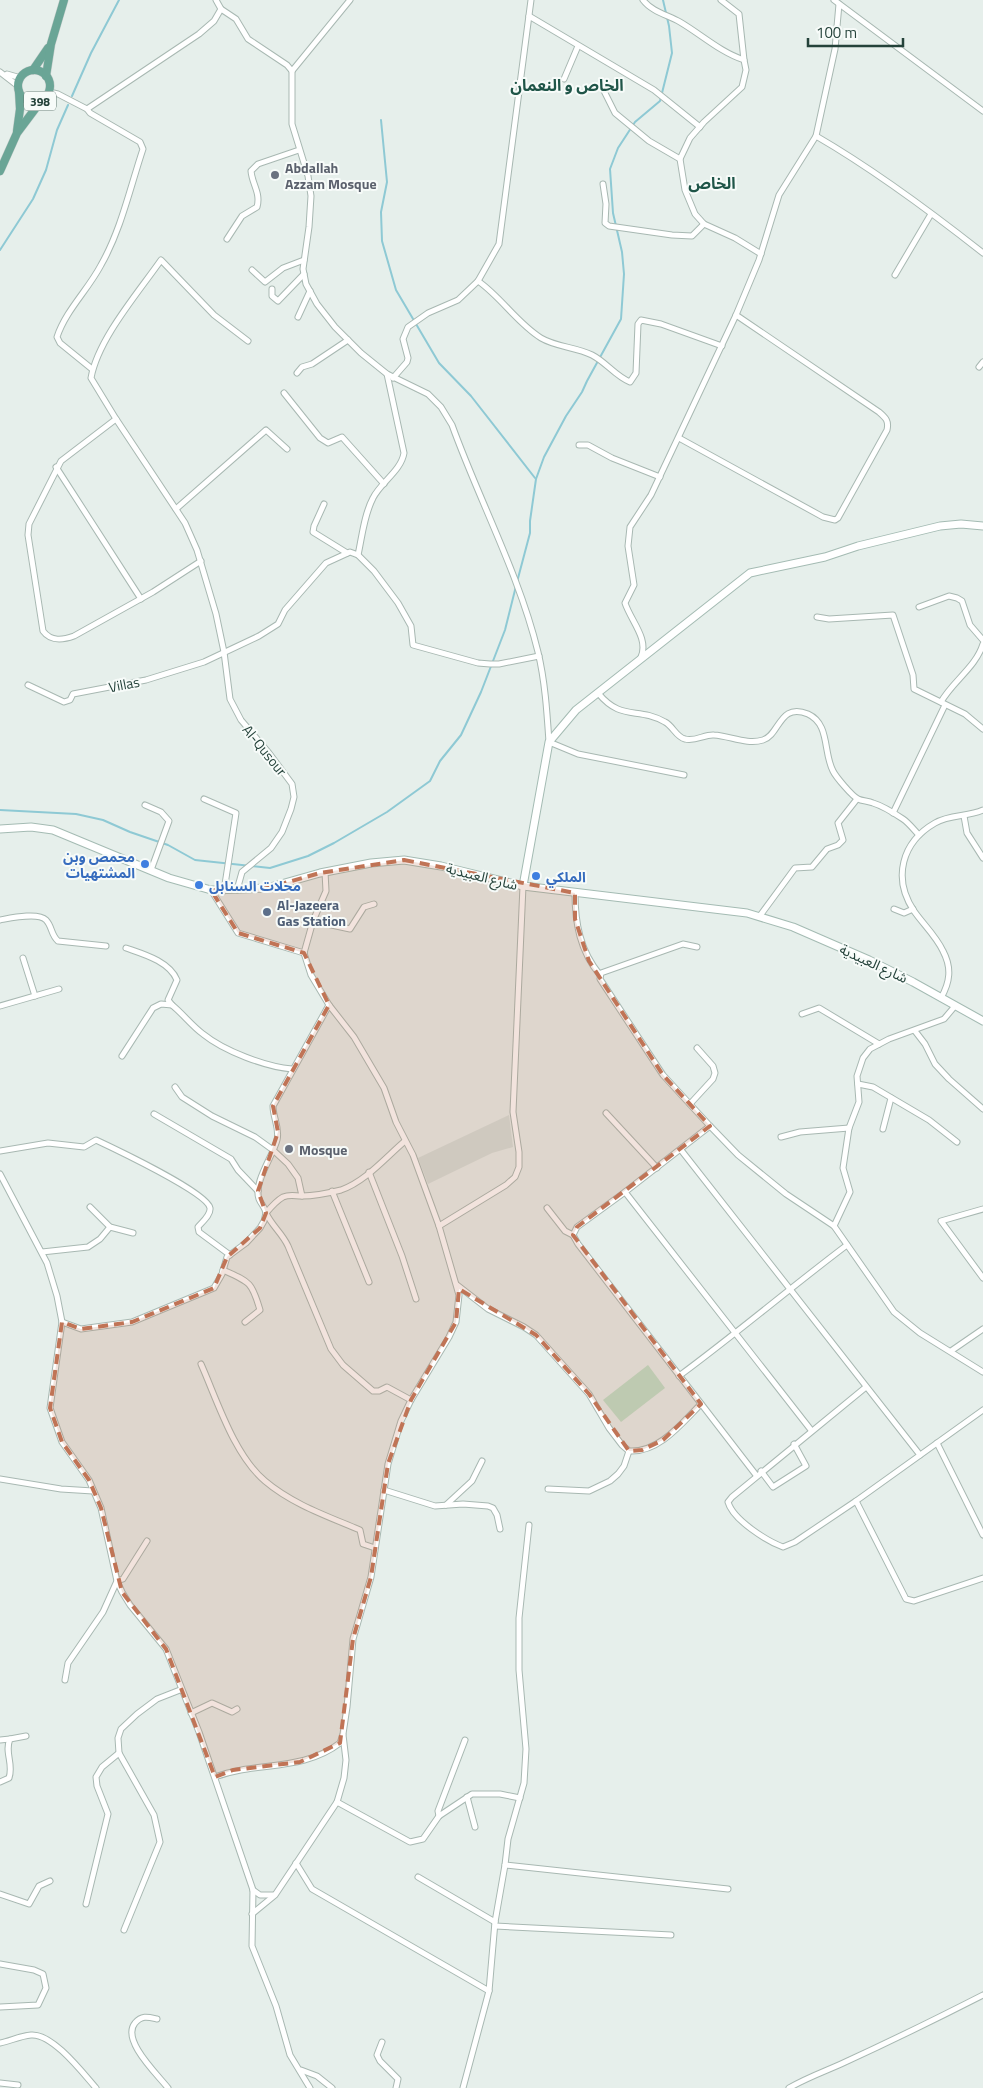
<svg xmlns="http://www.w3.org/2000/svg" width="983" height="2088" font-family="'Titillium Web','Noto Sans Arabic',sans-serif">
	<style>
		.built { fill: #d4dfda }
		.pitch { fill: #bfe0c8 }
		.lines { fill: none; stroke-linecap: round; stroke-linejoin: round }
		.stream { stroke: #8ec9d4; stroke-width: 2 }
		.street-casing { stroke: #a8b8b2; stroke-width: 7 }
		.secondary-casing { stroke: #a4bbb3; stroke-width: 9 }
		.primary-casing { stroke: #c2cac8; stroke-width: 9 }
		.street { stroke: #fff; stroke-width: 5 }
		.secondary { stroke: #fff; stroke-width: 7 }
		.primary { stroke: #6aa596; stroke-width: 8 }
		.marked { fill: #c07456; fill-opacity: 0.2; stroke: #c07456; stroke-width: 4; stroke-dasharray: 10 6; stroke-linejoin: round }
		.worship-dot { fill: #6b7280; stroke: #f7fbf9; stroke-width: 2 }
		.shop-dot { fill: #3f7fe0; stroke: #f7fbf9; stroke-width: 2 }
		.service-dot { fill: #5c6f8a; stroke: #f7fbf9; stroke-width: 2 }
		.labels { text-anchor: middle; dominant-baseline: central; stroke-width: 4; stroke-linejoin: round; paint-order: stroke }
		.shield { fill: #f7fbf9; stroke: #637a73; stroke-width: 1 }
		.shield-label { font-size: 12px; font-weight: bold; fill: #24423a }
		.worship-label { font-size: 14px; font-weight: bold; fill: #5b616d; stroke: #f7fbf9; text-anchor: start }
		.street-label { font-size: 14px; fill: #24423a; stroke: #f7fbf9 }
		.shop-label { font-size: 14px; font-weight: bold; fill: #366cbe; stroke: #f7fbf9; text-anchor: start }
		.service-label { font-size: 14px; font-weight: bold; fill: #4e5e75; stroke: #f7fbf9; text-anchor: start }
		.quarter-label { font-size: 16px; font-weight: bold; fill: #1f5548; stroke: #f7fbf9 }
	</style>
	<rect width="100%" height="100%" fill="#e6efeb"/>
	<polygon class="built" points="509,1115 513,1147 492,1153 428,1184 418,1158"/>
	<polygon class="pitch" points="648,1365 665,1388 621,1422 603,1400"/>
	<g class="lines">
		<g class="stream">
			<polyline points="72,96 91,53 119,0"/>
			<polyline points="381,120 387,182 381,212 382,241 396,290 439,363 471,396 535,478"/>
			<polyline points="0,250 33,199 46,170 57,130 68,105"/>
			<polyline points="517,582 530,533 530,521 536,479 544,457 566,416 582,392 587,381 621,319 624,274 622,252 613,213 610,169 618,148 635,122 660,101 672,53 669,26 663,0"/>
			<polyline points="0,810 76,814 103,820 130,832 168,845 195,860 270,868 308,856 334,843 387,812 430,781 440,761 461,735 481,692 505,630 516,586"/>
		</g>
		<defs>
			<g id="street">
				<polyline points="216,0 221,9"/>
				<path d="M643 0C652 12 668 15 680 22 702 35 720 52 744 60L746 70 742 87 704 122 690 138 680 159 685 190 695 214 704 224 735 238 761 254"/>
				<polyline points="721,0 739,14 744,60"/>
				<polyline points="834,0 983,111"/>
				<polyline points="529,16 654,90 700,127"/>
				<polyline points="292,71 350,0"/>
				<polyline points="0,72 18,86"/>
				<polyline points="7,74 21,78"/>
				<polyline points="564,79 578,46"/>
				<polyline points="601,85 615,113 649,141 680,159"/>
				<path d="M49 92 58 94 87 109 199 34 214 21 221 9 236 19 248 39 287 65 292 71V124L308 176 311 196 309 227 303 269 306 284 317 304 335 327 361 353 387 374 428 394 441 407 452 425C479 500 519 574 538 652 545 681 547 712 549 742L578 754 684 775"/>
				<path d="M87 109 90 113 140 142 143 149C130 188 121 230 101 265 88 290 66 310 57 337L60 343 92 369"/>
				<path d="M816 136C873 169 931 212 983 253"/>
				<polyline points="603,184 606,204 605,223 609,226 672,235 692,236 704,224"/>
				<path d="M227 239 242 216 257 207C261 193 252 184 251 171L258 164 299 150"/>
				<polyline points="252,270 265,282 283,268 304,260"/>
				<polyline points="895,275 931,214"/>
				<path d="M478 281C501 297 517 323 541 338 556 347 576 347 592 355 606 362 615 376 630 382L636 373 638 324 641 320 661 324 722 346"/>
				<polyline points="272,289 272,296 278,301 304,274"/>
				<polyline points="298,317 310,291"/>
				<polyline points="979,367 983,362"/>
				<polyline points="297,373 302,367 312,364 348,340"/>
				<polyline points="393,378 407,362 408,358 403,339 408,327 428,313 458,300 478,281 499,244 531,0"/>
				<polyline points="284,393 320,438 328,443 342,437 384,484"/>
				<path d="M116 419 61 461 29 524 28 535 43 631C51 642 63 640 74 636L153 592 201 561"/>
				<path d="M679 438 823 517 835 520 838 518 887 430C889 421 886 418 879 412L736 315"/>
				<polyline points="579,445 588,445 612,458 660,477"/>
				<polyline points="56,467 141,599"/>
				<polyline points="324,504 314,526 313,532 347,553"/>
				<polyline points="176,509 266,430 287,449"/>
				<polyline points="358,555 374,571 398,603 411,626 413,645 478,663 490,664 499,664 539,656"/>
				<polyline points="919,607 949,596 957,598 962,601 970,625 983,640"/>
				<polyline points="817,617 829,619 893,615 913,675 914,689 965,714 983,729"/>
				<path d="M641 657C649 639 631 621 625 603L634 585 628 546 630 527 651 495 736 315 759 260 779 195 816 136 835 49 839 4"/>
				<path d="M28 685 64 702 70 700 73 694 146 680 204 662 259 636 278 624 285 610 326 563 350 552 358 555C362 537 364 515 373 498 381 482 401 471 404 453L387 374"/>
				<path d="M598 693C622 722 637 706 665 722 673 726 676 737 685 739 695 742 705 734 714 735 730 736 747 745 763 740 780 735 779 702 808 714 830 724 823 752 833 771 836 777 852 796 858 799 862 801 868 801 873 803 883 806 894 813 903 819 909 823 914 830 919 835"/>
				<path d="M941 702C952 682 976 667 983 644"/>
				<polyline points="204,799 236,813 224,891"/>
				<polyline points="145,805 161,812 169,821 151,870"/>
				<polyline points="893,813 945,705"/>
				<polyline points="964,816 967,833 983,858"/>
				<path d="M211 890 238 933 304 953 311 975 329 1005 354 1037 384 1088 396 1122 413 1155 439 1226 459 1295 456 1322 449 1337 411 1400 401 1421 388 1464 371 1577 353 1639 347 1707 343 1734 340 1743C302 1772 257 1761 215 1777"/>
				<path d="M237 890 242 872 271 848 282 832 291 809 294 797 292 784 269 753 241 720 230 699 224 652 216 614 197 550 185 523 116 419 91 378C98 339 138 293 161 260L214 315 248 341"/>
				<path d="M575 893C575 923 580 951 600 975"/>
				<polyline points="894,909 904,913 913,909"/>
				<polyline points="759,917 795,868 812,867 827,849 838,845 843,840 838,823 857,799"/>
				<path d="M0 920C11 918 38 912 46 920 52 926 51 935 58 941L106 946"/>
				<polyline points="313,921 350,929 364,907 374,904"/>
				<polyline points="697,947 683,944 601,973 600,979 663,1075 710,1126 738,1155 786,1194 834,1226 894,1312 920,1333 983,1372"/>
				<path d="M126 948C143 954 169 961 177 980L168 1000 172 1005"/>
				<polyline points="304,953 313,921 326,891 325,872"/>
				<polyline points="23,958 35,996"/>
				<path d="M941 998C950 982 952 968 943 951 936 936 923 924 914 911 892 878 902 842 935 823 950 814 968 817 983 810"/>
				<polyline points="0,1006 59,989"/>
				<polyline points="802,1014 819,1008 879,1044"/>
				<polyline points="915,1031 925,1044 935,1064 949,1079 983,1109"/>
				<path d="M122 1056 153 1008 161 1004 172 1005C183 1014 192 1026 203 1034 224 1051 266 1067 292 1069"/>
				<polyline points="858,1084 873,1087 929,1120 957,1142"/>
				<polyline points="175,1087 182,1097 212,1116 255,1137 273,1150 288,1164 298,1178 302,1196"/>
				<polyline points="690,1104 713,1079 715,1073 713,1066 697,1048"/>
				<polyline points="606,1113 657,1168"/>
				<polyline points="154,1114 231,1159 238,1170 258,1191"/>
				<polyline points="710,1126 625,1192 577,1227 573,1235 578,1244 756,1475"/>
				<polyline points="883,1129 891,1098"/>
				<polyline points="781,1137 800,1132 849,1128"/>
				<path d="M405 1141C386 1157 365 1182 341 1190 329 1193 314 1196 302 1196 295 1196 290 1194 283 1197 276 1201 271 1207 266 1213 272 1226 282 1233 288 1246L331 1349 343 1365 373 1391H379L387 1387 411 1400"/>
				<polyline points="681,1150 920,1455"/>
				<path d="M0 1151 48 1143 84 1147 96 1140C113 1148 208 1193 210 1208 211 1215 202 1222 198 1227L199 1232 230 1255"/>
				<polyline points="369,1172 402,1256 416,1299"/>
				<polyline points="0,1174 47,1263 57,1296 62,1322 50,1408 62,1442 89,1480 101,1508 117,1581 122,1592 130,1605 166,1649 199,1732 253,1890 252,1946 276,2006 290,2055 310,2088"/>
				<polyline points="332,1191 369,1282"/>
				<polyline points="625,1192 811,1430"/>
				<polyline points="90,1207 110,1227 133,1233"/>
				<polyline points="547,1208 565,1231 573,1235"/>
				<polyline points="983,1209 941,1221 983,1278"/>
				<polyline points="439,1226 506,1185 515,1177 519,1167 519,1152 513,1112 523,886"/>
				<polyline points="834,1226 850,1192 843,1168 849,1128 859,1102 857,1076 863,1058 870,1049 889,1039 944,1019 955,1006"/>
				<polyline points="42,1252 88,1247 100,1239 110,1227"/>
				<path d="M223 1270C250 1282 252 1282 260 1310L245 1322"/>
				<path d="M457 1285 488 1309 524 1327 536 1335 589 1394 609 1428 622 1445 629 1451C659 1453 682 1423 701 1404"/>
				<path d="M62 1322 81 1329 132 1322 214 1288 222 1274 227 1257 246 1243 260 1228 264 1221 266 1213C265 1207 261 1204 259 1199 253 1183 273 1156 277 1140 280 1128 273 1118 273 1106L329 1005"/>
				<polyline points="951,1351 983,1329"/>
				<path d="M201 1364C217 1400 234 1455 265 1481 292 1504 327 1516 360 1530L363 1544 375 1548"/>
				<path d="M679 1376C736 1334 790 1288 847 1245"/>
				<path d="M866 1387 732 1497 728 1502C733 1520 767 1541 783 1547L795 1542 856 1501 983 1410"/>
				<polyline points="937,1443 983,1535"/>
				<polyline points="761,1471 773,1487 806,1466 794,1444"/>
				<polyline points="0,1479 61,1489 93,1491"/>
				<polyline points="548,1489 589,1491 610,1481 618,1474 624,1466 629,1451"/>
				<polyline points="384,1490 435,1506 463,1504 488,1506 493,1508 497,1515 500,1529"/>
				<polyline points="856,1501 906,1599 914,1601 983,1578"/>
				<polyline points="446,1505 472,1481 482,1461"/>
				<polyline points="65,1680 68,1663 103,1612 117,1581 123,1579 147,1541"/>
				<polyline points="191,1713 212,1703 232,1712 237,1709"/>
				<polyline points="0,1740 10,1739"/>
				<path d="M0 1782 9 1778C14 1764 4 1752 10 1739L26 1736"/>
				<polyline points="467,1797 475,1827"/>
				<polyline points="337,1802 410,1842 423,1839 439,1816 472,1794 500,1794 520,1798"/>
				<polyline points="439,1816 438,1811 465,1740"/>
				<polyline points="296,1863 312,1889 489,1991"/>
				<polyline points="505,1865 728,1889"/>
				<polyline points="418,1877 495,1922"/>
				<polyline points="253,1890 260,1895 274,1895"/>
				<polyline points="0,1894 29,1904 39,1886 50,1881"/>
				<polyline points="86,1904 108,1814 97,1786 96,1777 102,1767 119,1753"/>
				<polyline points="252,1914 275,1895 337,1802 344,1778 346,1760 343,1735"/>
				<polyline points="495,1926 671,1935"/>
				<polyline points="124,1930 160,1842 154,1815 119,1753 118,1738 121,1729 137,1714 157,1699 180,1690"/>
				<polyline points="0,1964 34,1970 43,1974 46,1988 38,2005 0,2007"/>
				<path d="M157 2019C148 2017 142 2015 135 2023 121 2040 157 2074 168 2088"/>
				<polyline points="382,2042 377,2055 380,2061 398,2079 396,2088"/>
				<path d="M0 2043C10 2041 20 2036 31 2035 52 2033 82 2072 96 2088"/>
				<polyline points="301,2070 317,2076 332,2088"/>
				<polyline points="0,2083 18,2085"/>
				<polyline points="463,2088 489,1991 495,1922 505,1865 508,1839 524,1783 526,1749 519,1670 519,1618 529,1525"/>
				<path d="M789 2088C806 2078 823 2072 841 2064 889 2042 936 2019 983 1995"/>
			</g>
			<g id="secondary">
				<polyline points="0,829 31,827 53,830 169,878 211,890 267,888 320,873 371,863 404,860 441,866 523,886 747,913 793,927 869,960 913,982 983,1021"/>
				<polyline points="523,886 549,742 576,710 750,573 825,557 858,546 940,526 961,524 983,526"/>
			</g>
			<g id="primary">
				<polyline points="33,70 48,48"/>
				<circle cx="34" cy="86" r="16"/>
				<polyline points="46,76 51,44 64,0"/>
				<polyline points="17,131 20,109 19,92"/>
				<polyline points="0,171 17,133 41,101"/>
			</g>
		</defs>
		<use href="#street" class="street-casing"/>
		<use href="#secondary" class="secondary-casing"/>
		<use href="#primary" class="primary-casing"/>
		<use href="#street" class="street"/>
		<use href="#secondary" class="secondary"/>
		<use href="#primary" class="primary"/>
	</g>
	<path class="marked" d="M404 860 575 893V919L589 961 663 1075 710 1126 577 1227 573 1235 701 1404 663 1440 642 1450 629 1451 589 1394 536 1335 459 1289 456 1322 411 1400 388 1464 371 1577 353 1639 340 1743 300 1762 233 1770 215 1777 166 1649 122 1592 101 1508 89 1480 62 1442 50 1408 62 1322 81 1329 132 1322 214 1288 227 1257 260 1228 266 1213 258 1191 278 1132 273 1106 329 1005 304 953 238 933 211 890 267 888 320 873Z"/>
	<g class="worship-dot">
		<circle cx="275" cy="175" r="5"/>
		<circle cx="289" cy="1149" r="5"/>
	</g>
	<g class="shop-dot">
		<circle cx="145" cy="864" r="5"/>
		<circle cx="536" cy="876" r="5"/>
		<circle cx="199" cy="885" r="5"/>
	</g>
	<circle class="service-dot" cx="267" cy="912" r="5"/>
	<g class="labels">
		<rect class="shield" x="24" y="91.5" width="32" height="19" rx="4"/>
		<g class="shield-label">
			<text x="40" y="101">398</text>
		</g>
		<g class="worship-label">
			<text x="285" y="167">Abdallah<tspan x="285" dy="16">Azzam Mosque</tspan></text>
			<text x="299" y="1149">Mosque</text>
		</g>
		<g class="street-label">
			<text transform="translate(124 684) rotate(-11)">Villas</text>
			<text transform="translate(265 750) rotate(51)">Al-Qusour</text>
			<text transform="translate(482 876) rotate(14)">شارع العبيدية</text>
			<text transform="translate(874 963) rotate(25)">شارع العبيدية</text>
		</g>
		<g class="shop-label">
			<text x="135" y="856" text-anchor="end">محمص وبن<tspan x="135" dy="16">المشتهيات</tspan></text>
			<text x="546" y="876">الملكي</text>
			<text x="209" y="885">محلات السنابل</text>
		</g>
		<g class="service-label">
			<text x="277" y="904">Al-Jazeera<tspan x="277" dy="16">Gas Station</tspan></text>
		</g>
		<g class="quarter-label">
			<text x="567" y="85">الخاص و النعمان</text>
			<text x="712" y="183">الخاص</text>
		</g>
	</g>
	<path d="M808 38v8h95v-8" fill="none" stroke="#24423a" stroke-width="2.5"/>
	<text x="816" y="38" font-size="15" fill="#24423a" stroke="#f7fbf9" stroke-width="4" paint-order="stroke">100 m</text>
</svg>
